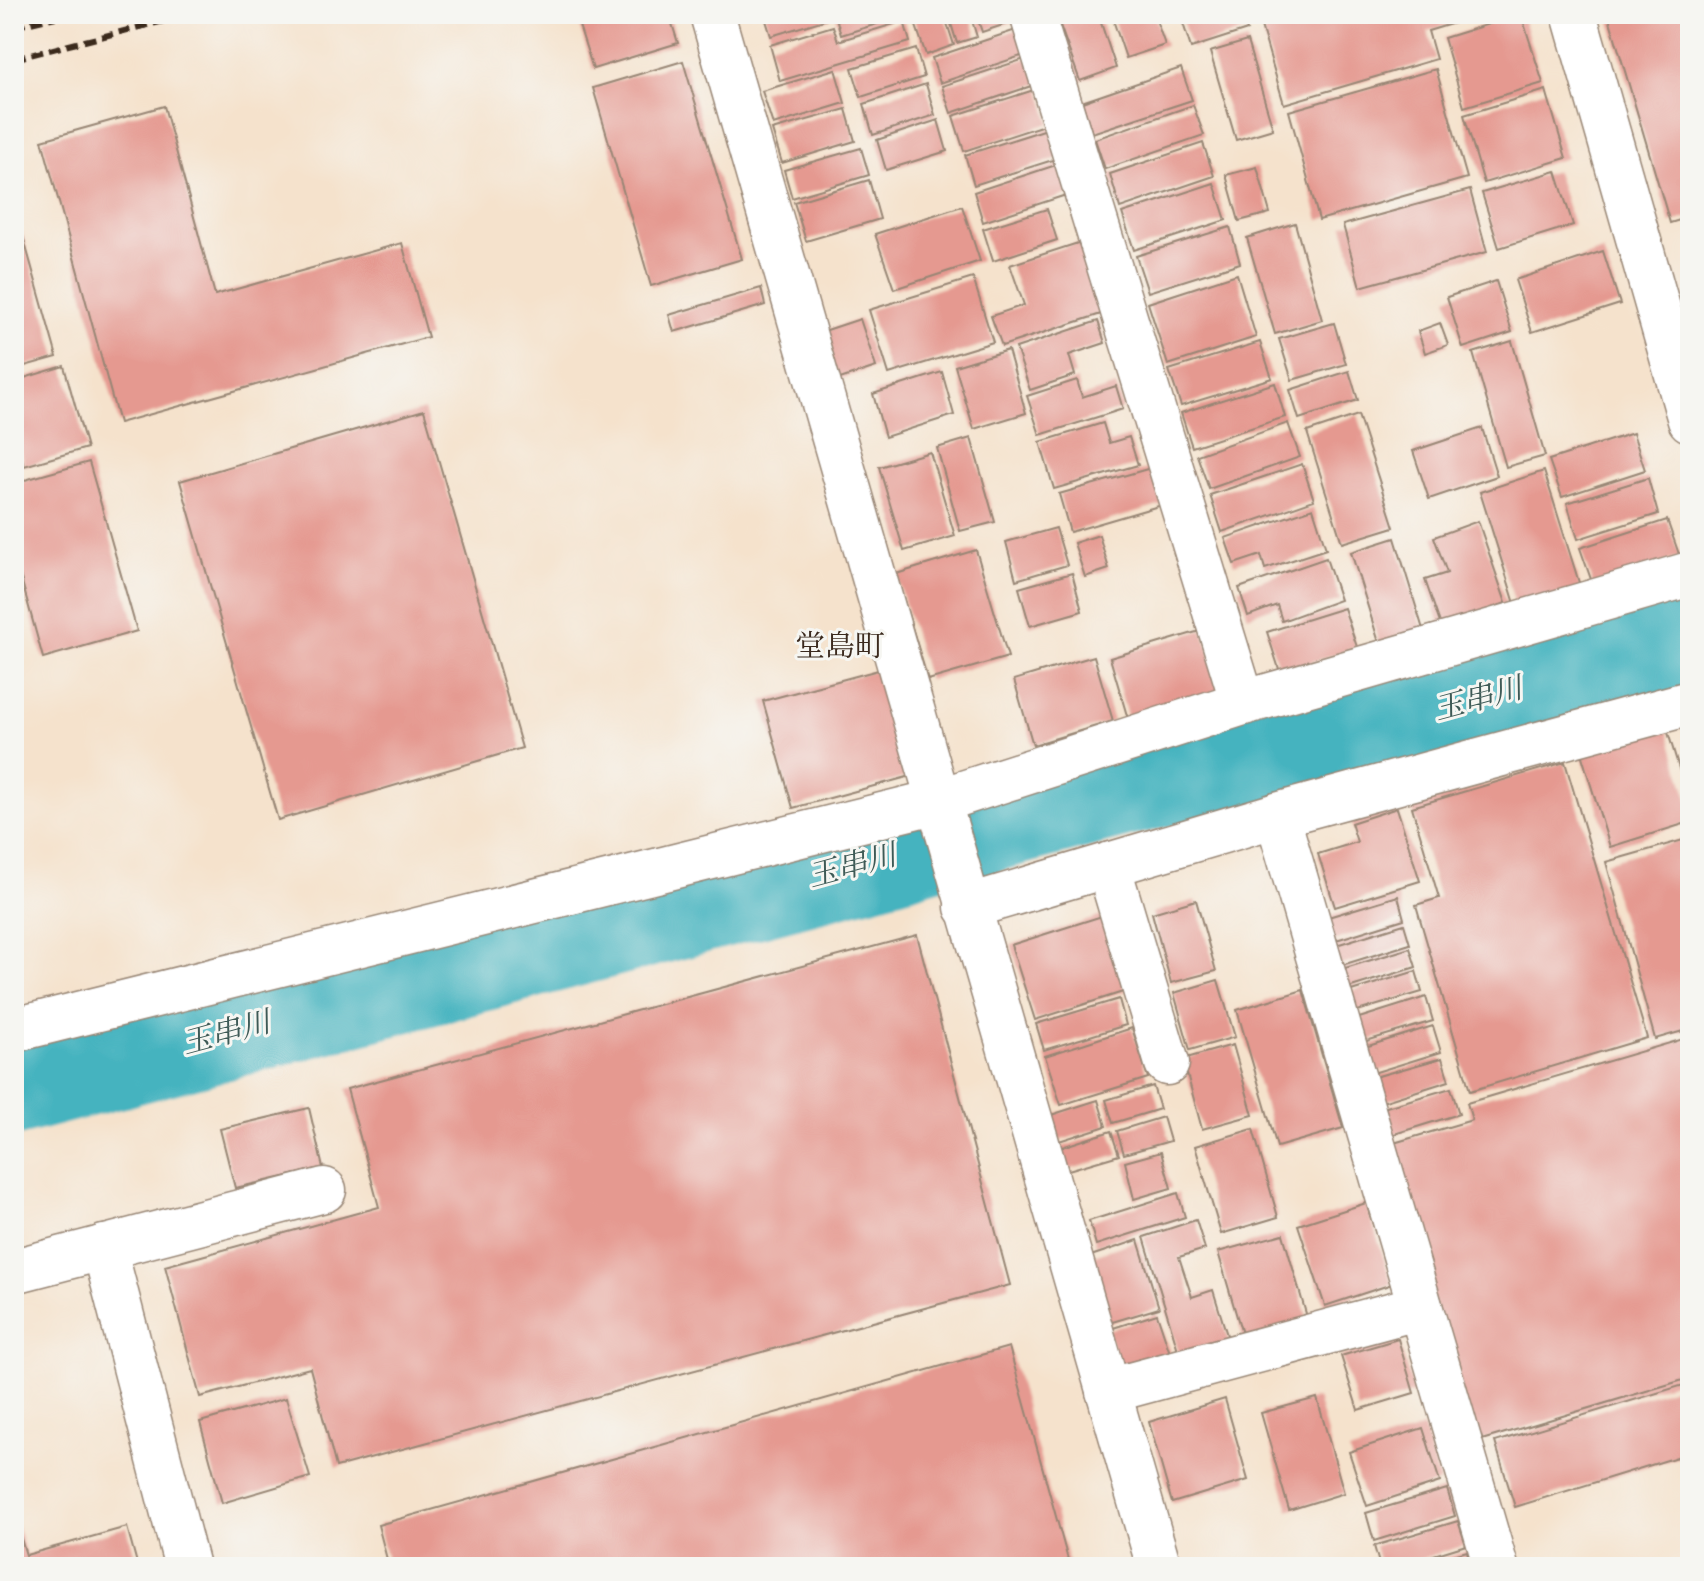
<svg xmlns="http://www.w3.org/2000/svg" width="1704" height="1581" font-family="'IM FELL Double Pica','Noto Serif JP',serif">
	<style>
		.lines { fill: none; stroke-linecap: round; stroke-linejoin: round }
		.river { stroke: #44b3bf; stroke-width: 92 }
		.building { fill: #e59990 }
		.minor-casing { stroke: #988675; stroke-width: 47 }
		.minor { stroke: #fff; stroke-width: 44 }
		.rail { stroke: #3b2a1e; stroke-width: 6; stroke-dasharray: 12 6; stroke-linecap: butt }
		.labels { text-anchor: middle; dominant-baseline: central; stroke-width: 6; stroke-linejoin: round; paint-order: stroke }
		.neighbourhood-label { font-size: 30px; fill: #3b2a1e; stroke: #f6f6f2 }
		.water-label { font-size: 30px; font-style: italic; fill: #3e5a56; stroke: #f6f6f2 }
	</style>
	<rect width="100%" height="100%" fill="#f6f6f2"/>
	<filter id="ink" filterUnits="userSpaceOnUse"><feTurbulence type="fractalNoise" baseFrequency=".0125" numOctaves="2"/><feDisplacementMap in="SourceGraphic" scale="16" xChannelSelector="R" yChannelSelector="G"/><feConvolveMatrix kernelMatrix="1 2 1 2 8 2 1 2 1" color-interpolation-filters="sRGB"/></filter>
	<filter id="wash" filterUnits="userSpaceOnUse"><feTurbulence type="fractalNoise" baseFrequency=".006" numOctaves="4" result="noise"/><feDisplacementMap in="SourceGraphic" scale="32" xChannelSelector="R" yChannelSelector="G"/><feGaussianBlur stdDeviation="1.8" result="paint"/><feColorMatrix in="noise" values="0 0 0 0 0 0 0 0 0 0 0 0 0 0 0 0 0 1.4 0 .05"/><feComposite in="paint" operator="in"/></filter>
	<g filter="url(#wash)">
		<rect width="100%" height="100%" fill="#f5e2cc"/>
		<g class="lines">
			<polyline class="river" points="14,1090 889,857 1003,823 1690,642"/>
		</g>
		<g id="blocks">
			<g class="building">
				<polygon points="582,14 669,14 678,43 593,69 576,16"/>
				<polygon points="764,14 829,14 831,18 771,36"/>
				<polygon points="835,14 888,14 890,20 841,35"/>
				<polygon points="912,14 944,14 954,45 926,55"/>
				<polygon points="948,14 970,14 977,37 957,43"/>
				<polygon points="976,14 1016,14 1018,20 982,32"/>
				<polygon points="1056,14 1098,14 1116,68 1080,81"/>
				<polygon points="1111,14 1154,14 1165,45 1126,58"/>
				<polygon points="1180,14 1242,14 1247,30 1191,48"/>
				<polygon points="1275,14 1481,14 1481,15 1428,31 1436,59 1284,104 1259,19"/>
				<polygon points="1521,14 1543,83 1464,107 1444,38"/>
				<polygon points="1608,14 1690,14 1690,217 1670,223"/>
				<polygon points="904,21 910,42 780,81 770,45 833,26 838,41"/>
				<polygon points="1022,28 1030,53 940,83 932,58"/>
				<polygon points="1247,41 1273,129 1236,140 1210,52"/>
				<polygon points="916,49 924,77 861,97 852,68"/>
				<polygon points="1031,57 1040,83 951,113 942,86"/>
				<polygon points="683,61 742,259 651,286 593,88"/>
				<polygon points="1181,68 1192,100 1092,133 1082,102"/>
				<polygon points="835,69 845,103 773,125 762,91"/>
				<polygon points="1436,69 1467,178 1319,220 1289,111"/>
				<polygon points="926,84 935,115 873,135 864,104"/>
				<polygon points="1040,88 1050,123 964,151 953,116"/>
				<polygon points="1546,90 1566,158 1484,183 1464,115"/>
				<polygon points="1193,105 1204,135 1105,169 1095,139"/>
				<polygon points="164,106 215,295 402,243 428,337 119,423 42,140"/>
				<polygon points="846,109 855,141 782,163 772,130"/>
				<polygon points="938,120 947,151 886,170 877,140"/>
				<polygon points="1050,128 1059,158 974,185 965,155"/>
				<polygon points="1203,143 1214,176 1120,208 1110,174"/>
				<polygon points="861,148 869,175 792,198 784,170"/>
				<polygon points="1059,164 1069,194 983,222 974,192"/>
				<polygon points="1257,167 1270,213 1239,221 1226,175"/>
				<polygon points="1556,171 1573,225 1499,248 1482,193"/>
				<polygon points="869,180 880,219 806,241 794,202"/>
				<polygon points="1214,183 1226,220 1134,250 1122,213"/>
				<polygon points="1470,190 1487,252 1360,287 1343,225"/>
				<polygon points="14,204 57,357 14,369"/>
				<polygon points="962,206 980,261 894,289 875,234"/>
				<polygon points="1047,209 1057,240 993,261 983,229"/>
				<polygon points="1295,223 1322,320 1275,334 1247,238"/>
				<polygon points="1230,227 1240,263 1148,292 1136,256"/>
				<polygon points="1081,242 1104,313 1002,346 991,316 1024,305 1010,265"/>
				<polygon points="1603,251 1620,304 1532,332 1515,280"/>
				<polygon points="1237,274 1256,337 1168,365 1148,303"/>
				<polygon points="973,278 993,342 889,374 869,310"/>
				<polygon points="1496,281 1512,332 1463,348 1447,297"/>
				<polygon points="761,288 765,305 674,332 669,315"/>
				<polygon points="860,319 876,367 837,380 821,332"/>
				<polygon points="1098,321 1105,343 1069,355 1075,375 1030,390 1016,348"/>
				<polygon points="1334,323 1346,364 1292,380 1279,339"/>
				<polygon points="1440,323 1448,345 1425,353 1418,331"/>
				<polygon points="1512,341 1545,456 1506,467 1473,353"/>
				<polygon points="1260,342 1272,378 1181,406 1169,370"/>
				<polygon points="1008,350 1026,413 974,429 955,366"/>
				<polygon points="64,366 87,448 24,466 14,429 14,381"/>
				<polygon points="1349,371 1358,400 1299,419 1290,390"/>
				<polygon points="942,372 954,415 885,437 873,394"/>
				<polygon points="1077,380 1082,397 1116,386 1123,409 1040,435 1027,396"/>
				<polygon points="1275,383 1285,417 1192,447 1181,413"/>
				<polygon points="424,410 522,748 278,820 180,481"/>
				<polygon points="1358,415 1394,527 1342,543 1307,432"/>
				<polygon points="1103,423 1109,443 1129,437 1138,465 1054,489 1040,442"/>
				<polygon points="1288,423 1300,457 1209,489 1197,455"/>
				<polygon points="1482,428 1497,476 1429,499 1413,451"/>
				<polygon points="1633,433 1645,470 1562,497 1549,460"/>
				<polygon points="971,438 995,522 960,531 937,448"/>
				<polygon points="930,452 955,536 904,551 879,467"/>
				<polygon points="89,462 137,631 43,658 14,553 14,483"/>
				<polygon points="1302,464 1314,500 1222,532 1210,495"/>
				<polygon points="1151,468 1162,505 1070,532 1059,494"/>
				<polygon points="1544,471 1581,589 1517,610 1480,492"/>
				<polygon points="1648,478 1658,514 1578,539 1567,503"/>
				<polygon points="1313,508 1326,549 1265,569 1261,555 1234,564 1225,538"/>
				<polygon points="1667,520 1680,557 1593,585 1580,548"/>
				<polygon points="1478,521 1506,603 1441,626 1425,580 1447,573 1434,537"/>
				<polygon points="1056,528 1067,565 1016,580 1006,542"/>
				<polygon points="1099,535 1109,569 1085,577 1074,543"/>
				<polygon points="1395,538 1425,636 1381,649 1351,552"/>
				<polygon points="976,550 1008,657 928,680 896,574"/>
				<polygon points="1326,558 1340,600 1282,621 1277,605 1248,616 1239,588"/>
				<polygon points="1072,573 1082,611 1030,626 1019,588"/>
				<polygon points="1344,608 1357,647 1280,672 1267,632"/>
				<polygon points="1203,630 1221,690 1128,719 1110,658"/>
				<polygon points="1094,656 1113,721 1033,745 1014,680"/>
				<polygon points="882,669 911,776 793,808 763,701"/>
				<polygon points="1666,726 1690,804 1690,822 1610,847 1581,753"/>
				<polygon points="1565,762 1647,1038 1470,1091 1416,905 1439,898 1412,807"/>
				<polygon points="1397,808 1420,881 1335,907 1318,854 1357,842 1351,823"/>
				<polygon points="1690,838 1690,1029 1655,1039 1606,862"/>
				<polygon points="1398,896 1404,919 1333,941 1325,918"/>
				<polygon points="1196,900 1216,971 1171,983 1152,913"/>
				<polygon points="1102,916 1126,991 1035,1020 1011,945"/>
				<polygon points="1404,924 1410,944 1339,966 1333,946"/>
				<polygon points="917,935 1010,1285 336,1467 310,1368 200,1397 165,1266 379,1207 347,1089"/>
				<polygon points="1410,948 1416,967 1345,989 1339,970"/>
				<polygon points="1416,971 1422,992 1354,1012 1348,992"/>
				<polygon points="1218,980 1235,1037 1190,1050 1174,993"/>
				<polygon points="1303,990 1343,1128 1277,1147 1237,1010"/>
				<polygon points="1426,997 1433,1021 1363,1042 1356,1019"/>
				<polygon points="1119,999 1126,1025 1044,1050 1036,1024"/>
				<polygon points="1433,1026 1441,1052 1373,1073 1365,1047"/>
				<polygon points="1132,1028 1148,1078 1061,1105 1045,1056"/>
				<polygon points="1690,1037 1690,1378 1475,1442 1387,1145 1472,1120 1467,1103"/>
				<polygon points="1233,1045 1253,1115 1202,1129 1183,1059"/>
				<polygon points="1442,1058 1449,1081 1379,1103 1371,1078"/>
				<polygon points="1153,1086 1160,1109 1113,1123 1106,1100"/>
				<polygon points="1451,1088 1459,1114 1391,1135 1383,1108"/>
				<polygon points="1098,1100 1106,1126 1059,1141 1051,1115"/>
				<polygon points="309,1108 323,1168 235,1188 220,1129"/>
				<polygon points="1163,1117 1170,1141 1124,1154 1117,1131"/>
				<polygon points="1253,1129 1278,1217 1221,1234 1195,1146"/>
				<polygon points="1111,1131 1119,1155 1065,1171 1059,1148"/>
				<polygon points="1161,1152 1171,1188 1134,1199 1125,1162"/>
				<polygon points="1178,1193 1185,1217 1096,1245 1089,1221"/>
				<polygon points="1366,1203 1392,1284 1325,1306 1298,1225"/>
				<polygon points="1196,1220 1205,1249 1179,1257 1192,1297 1213,1290 1230,1345 1181,1360 1144,1237"/>
				<polygon points="1283,1234 1309,1324 1245,1344 1218,1252"/>
				<polygon points="1138,1240 1159,1308 1109,1323 1088,1257"/>
				<polygon points="1157,1314 1172,1359 1122,1376 1107,1330"/>
				<polygon points="1398,1339 1414,1393 1358,1410 1341,1356"/>
				<polygon points="1009,1347 1070,1567 389,1567 378,1525"/>
				<polygon points="1690,1383 1690,1453 1515,1507 1495,1442"/>
				<polygon points="286,1398 310,1477 222,1503 200,1422"/>
				<polygon points="1317,1398 1344,1493 1289,1510 1261,1413"/>
				<polygon points="1225,1399 1248,1480 1172,1503 1149,1422"/>
				<polygon points="1423,1428 1440,1482 1367,1506 1349,1452"/>
				<polygon points="1447,1489 1455,1516 1374,1541 1366,1513"/>
				<polygon points="14,1516 26,1555 127,1527 138,1567 14,1567"/>
				<polygon points="1458,1521 1466,1545 1395,1567 1380,1567 1374,1546"/>
				<polygon points="1467,1551 1471,1567 1416,1567 1416,1566"/>
			</g>
		</g>
	</g>
	<g filter="url(#ink)">
		<use href="#blocks" fill-opacity="0" stroke="#988675" stroke-width="2"/>
		<g class="lines">
			<defs>
				<g id="minor">
					<polyline points="712,14 1159,1567"/>
					<polyline points="1032,14 1243,703"/>
					<polyline points="1574,14 1690,420"/>
					<polyline points="1277,815 1496,1567"/>
					<polyline points="1108,865 1167,1063"/>
					<polyline points="967,907 1277,815 1690,703"/>
					<polyline points="14,1030 938,801 1243,703 1690,574"/>
					<polyline points="104,1247 187,1567"/>
					<polyline points="14,1271 324,1190"/>
					<polyline points="1108,1391 1420,1307"/>
				</g>
			</defs>
			<use href="#minor" class="minor-casing"/>
			<use href="#minor" class="minor"/>
			<g class="rail">
				<polyline points="14,27 68,14"/>
				<polyline points="14,59 191,14"/>
			</g>
		</g>
	</g>
	<g class="labels">
		<g class="neighbourhood-label">
			<text x="840" y="646">堂島町</text>
		</g>
		<g class="water-label">
			<text transform="translate(1478 699) rotate(-15)">玉串川</text>
			<text transform="translate(852 866) rotate(-15)">玉串川</text>
			<text transform="translate(226 1033) rotate(-15)">玉串川</text>
		</g>
	</g>
	<rect width="1704" height="1581" fill="none" stroke="#f6f6f2" stroke-width="48"/>
</svg>
